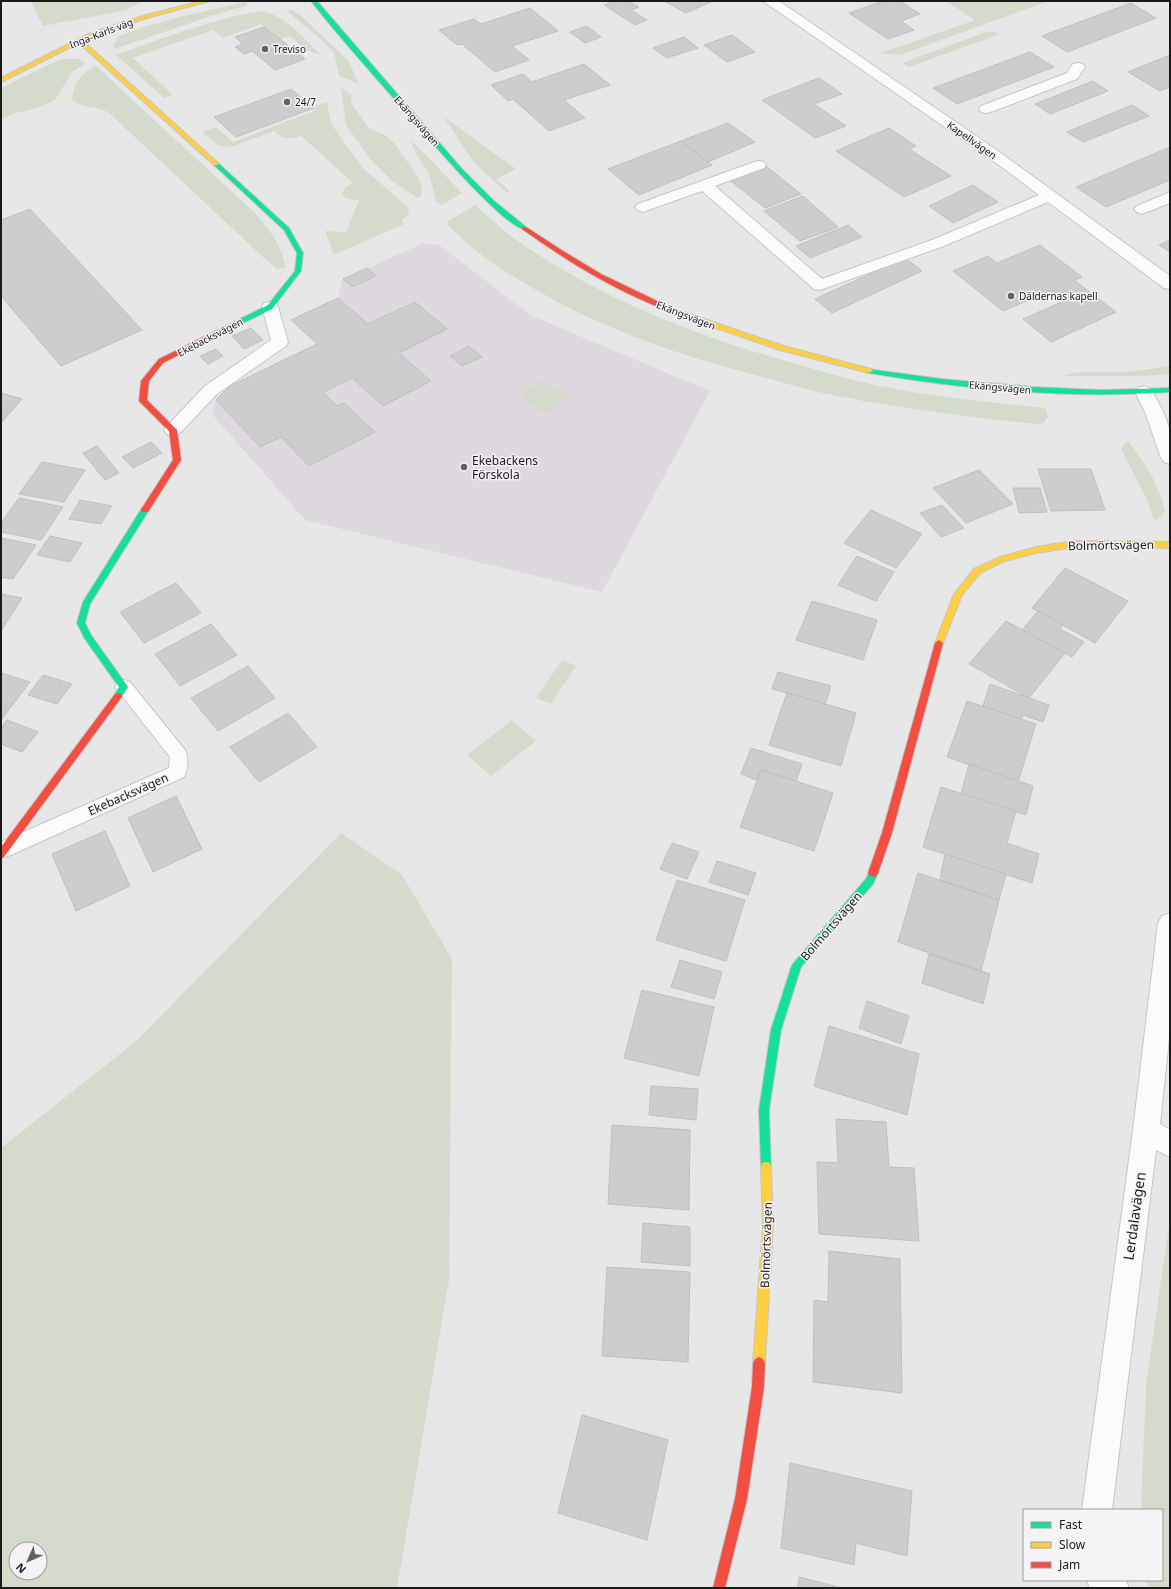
<svg xmlns="http://www.w3.org/2000/svg" width="1171" height="1589" font-family="'Noto Sans',sans-serif">
	<style>
		.built { fill: #ddd9df }
		.green { fill: #d5dbcc; fill-rule: evenodd }
		.building { fill: #cecdce; stroke: #c0bfc0 }
		.lines { fill: none; stroke-linecap: round; stroke-linejoin: round }
		.lane-casing { stroke: #c6c5c6; stroke-width: 2 }
		.street-casing { stroke: #c6c5c6; stroke-width: 2 }
		.fast-casing { stroke: #c6c5c6; stroke-width: 2 }
		.slow-casing { stroke: #c6c5c6; stroke-width: 2 }
		.jam-casing { stroke: #c6c5c6; stroke-width: 2 }
		.lane { fill: #fcfbfc; fill-rule: evenodd }
		.street { fill: #fcfbfc; fill-rule: evenodd }
		.fast { fill: #16e098; fill-rule: evenodd }
		.slow { fill: #ffcf43; fill-rule: evenodd }
		.jam { fill: #f24e42; fill-rule: evenodd }
		.poi-dot { fill: #616162; stroke: #f6f3f6; stroke-width: 1.5 }
		.labels { text-anchor: middle; dominant-baseline: central; stroke-width: 3; stroke-linejoin: round; paint-order: stroke }
		.far-street-label { font-size: 10px; fill: #19191a; stroke: #f6f3f6 }
		.far-poi-label { font-size: 10px; fill: #19191a; stroke: #f6f3f6; text-anchor: start }
		.poi-label { font-size: 12px; fill: #19191a; stroke: #f6f3f6; text-anchor: start }
		.street-label { font-size: 12px; fill: #19191a; stroke: #f6f3f6 }
		.near-street-label { font-size: 14px; fill: #19191a; stroke: #f6f3f6 }
	</style>
	<rect width="100%" height="100%" fill="#e8e7e8"/>
	<polygon class="built" points="424,243 439,245 532,316 710,391 602,592 305,520 212,414 216,400 230,386 317,344 291,320 338,298 343,279"/>
	<g class="green">
		<polygon points="31,1 143,1 127,10 43,26"/>
		<polygon points="946,1 1048,1 900,55 881,53 975,20"/>
		<polygon points="245,2 248,4 246,6 214,15 114,49 113,45 119,36 144,27 183,16"/>
		<polygon points="290,9 300,15 349,61 358,83 339,76 334,53 323,41 288,12"/>
		<path d="M262 11C283 14 306 40 321 55L305 49 290 36 280 39 261 24 223 38 213 30 133 58 173 95 164 98 116 55C164 38 212 19 262 11Z"/>
		<polygon points="986,32 995,32 1001,34 909,67 902,63"/>
		<polygon points="61,59 79,59 86,63 72,72 55,100 37,108 16,113 1,119 1,88"/>
		<path d="M95 65 256 214C269 230 283 246 285 268L277 269 264 258 109 113C98 105 83 110 72 100 74 81 80 76 95 65Z"/>
		<polygon points="341,88 352,95 351,103 369,128 385,135 394,143 419,178 422,190 421,196 417,198 391,180 371,160 346,125"/>
		<path d="M327 102 331 123 347 147 364 169 408 207 409 214 402 220 404 224 336 254 333 253 325 231 346 232 359 200 346 199 342 195 345 187 353 183 301 136C287 140 285 140 274 131L231 147 218 145 202 132 216 127 233 142 314 111 315 106Z"/>
		<polygon points="444,117 516,169 496,179 509,190 507,193 474,163"/>
		<polygon points="411,141 424,153 462,193 442,205 436,202 430,176 416,153"/>
		<path d="M475 205C488 216 501 229 515 239 599 298 695 336 794 363 827 373 861 383 896 389 945 398 996 403 1046 408L1048 417 1043 423 1036 424C961 416 886 407 813 391 794 386 774 380 755 375 686 357 620 335 556 301 517 280 478 257 448 225V221Z"/>
		<polygon points="1170,366 1170,374 1148,376 1063,376 1077,372 1128,372"/>
		<polygon points="541,381 569,397 547,414 519,397"/>
		<path d="M1128 441C1146 465 1158 482 1165 511L1157 519 1154 520 1148 501 1121 449 1122 446Z"/>
		<polygon points="562,660 576,666 551,704 536,698"/>
		<polygon points="512,720 536,741 491,776 467,755"/>
		<path d="M341 833 402 875 452 959 449 1280 397 1588H1V1148L135 1042ZM16 1549H40V1573H16Z"/>
		<polygon points="1170,1219 1170,1588 1150,1588 1145,1580 1162,1580 1162,1510 1141,1510 1146,1384"/>
	</g>
	<g class="building">
		<polygon points="615,1 628,1 639,7 631,10 647,20 635,25 604,5"/>
		<polygon points="664,1 713,1 686,13"/>
		<polygon points="883,1 900,1 920,14 901,21 914,30 888,39 849,13"/>
		<polygon points="1131,3 1156,18 1067,52 1042,36"/>
		<polygon points="530,8 558,31 512,46 529,60 495,72 462,44 457,45 439,30 474,19 481,24"/>
		<polygon points="587,26 601,37 585,43 570,32"/>
		<polygon points="264,27 280,39 305,59 275,70 252,51 244,54 235,47 243,44 235,37"/>
		<polygon points="732,35 755,52 727,62 704,45"/>
		<polygon points="684,37 698,48 667,58 653,48"/>
		<polygon points="1030,52 1054,67 957,104 933,88"/>
		<polygon points="1170,55 1170,87 1160,91 1128,72"/>
		<polygon points="584,64 610,85 564,100 585,118 549,131 513,99 508,101 491,85 523,74 532,82"/>
		<polygon points="819,78 842,94 814,104 846,126 815,138 762,100"/>
		<polygon points="1093,81 1108,91 1050,114 1035,104"/>
		<polygon points="291,89 314,108 236,137 214,117"/>
		<polygon points="1132,105 1149,116 1083,142 1067,132"/>
		<polygon points="728,123 755,142 708,162 681,141"/>
		<polygon points="889,128 916,146 909,149 951,176 904,197 836,151"/>
		<polygon points="681,141 712,165 639,195 608,169"/>
		<polygon points="1170,147 1170,180 1106,207 1076,187"/>
		<polygon points="767,167 801,194 765,208 731,181"/>
		<polygon points="973,185 998,202 953,223 929,206"/>
		<polygon points="803,196 838,227 800,241 764,211"/>
		<polygon points="30,209 142,330 61,366 1,296 1,220"/>
		<polygon points="848,225 862,237 810,258 796,246"/>
		<polygon points="1170,240 1170,252 1159,245"/>
		<polygon points="1040,245 1082,277 1074,280 1116,312 1051,342 1023,319 1064,301 1049,291 1003,311 953,271 988,256 997,263"/>
		<polygon points="905,258 922,271 832,313 815,299"/>
		<polygon points="367,268 376,276 352,287 343,279"/>
		<polygon points="338,298 368,324 415,302 447,329 399,353 431,381 383,406 352,378 323,392 337,406 344,403 375,432 309,466 281,437 260,447 216,400 230,386 317,344 291,320"/>
		<polygon points="251,328 263,340 244,349 232,336"/>
		<polygon points="469,346 482,357 462,366 450,356"/>
		<polygon points="216,349 223,356 208,364 200,356"/>
		<polygon points="1,393 22,399 1,423"/>
		<polygon points="151,442 162,453 133,468 122,457"/>
		<polygon points="97,446 119,473 105,480 83,453"/>
		<polygon points="42,462 85,470 64,502 19,494"/>
		<polygon points="1038,469 1091,469 1105,510 1051,511"/>
		<polygon points="979,470 1013,504 966,523 933,488"/>
		<polygon points="1013,488 1040,488 1047,512 1019,513"/>
		<polygon points="19,498 63,507 41,540 1,532 1,523"/>
		<polygon points="80,500 112,506 101,524 69,519"/>
		<polygon points="942,505 964,528 941,537 920,513"/>
		<polygon points="871,510 922,534 896,568 844,543"/>
		<polygon points="50,536 82,543 70,562 37,555"/>
		<polygon points="1,538 36,545 13,579 1,577"/>
		<polygon points="857,556 894,572 876,601 838,585"/>
		<polygon points="1065,568 1128,601 1095,643 1032,608"/>
		<polygon points="176,583 201,613 144,643 120,612"/>
		<polygon points="1,594 22,598 1,631"/>
		<polygon points="812,601 877,620 863,660 796,640"/>
		<polygon points="1038,611 1063,625 1060,629 1084,642 1072,657 1022,630"/>
		<polygon points="1006,621 1065,653 1029,698 969,664"/>
		<polygon points="211,624 237,655 180,686 155,654"/>
		<polygon points="248,666 275,698 218,731 191,698"/>
		<polygon points="778,672 831,686 825,704 772,689"/>
		<polygon points="1,673 30,682 1,720"/>
		<polygon points="43,675 72,684 57,704 28,695"/>
		<polygon points="990,684 1049,705 1043,722 1023,715 1021,719 983,706"/>
		<polygon points="787,693 856,713 841,766 769,745"/>
		<polygon points="967,701 1036,724 1018,782 947,757"/>
		<polygon points="288,713 317,747 259,782 230,747"/>
		<polygon points="7,720 38,732 22,752 1,744 1,728"/>
		<polygon points="751,748 802,764 796,781 761,770 757,780 741,774"/>
		<polygon points="969,764 1033,786 1026,815 961,794"/>
		<polygon points="761,770 833,793 814,851 740,827"/>
		<polygon points="941,787 1016,811 1007,843 1039,854 1032,883 923,847"/>
		<polygon points="176,796 202,849 153,872 128,818"/>
		<polygon points="105,831 130,886 76,911 52,854"/>
		<polygon points="672,843 699,852 687,879 660,869"/>
		<polygon points="945,854 1006,874 999,900 940,880"/>
		<polygon points="717,861 756,873 748,895 709,882"/>
		<polygon points="918,873 999,900 981,971 898,942"/>
		<polygon points="677,880 745,900 726,961 656,940"/>
		<polygon points="929,954 990,974 983,1004 922,983"/>
		<polygon points="680,960 722,972 714,999 671,987"/>
		<polygon points="642,990 714,1007 699,1076 624,1058"/>
		<polygon points="867,1001 909,1016 901,1044 859,1028"/>
		<polygon points="829,1026 919,1054 907,1115 814,1086"/>
		<polygon points="651,1086 698,1089 696,1120 649,1115"/>
		<polygon points="836,1119 886,1122 889,1167 914,1168 919,1241 819,1234 817,1162 838,1163"/>
		<polygon points="612,1125 690,1130 689,1210 608,1204"/>
		<polygon points="643,1223 690,1227 690,1266 641,1262"/>
		<polygon points="829,1251 900,1259 902,1393 813,1382 814,1300 828,1302"/>
		<polygon points="607,1267 690,1272 688,1362 602,1356"/>
		<polygon points="582,1415 668,1440 647,1540 558,1513"/>
		<polygon points="790,1463 912,1491 907,1556 856,1543 854,1565 781,1548"/>
		<polygon points="799,1577 842,1588 798,1588"/>
	</g>
	<g class="lines">
		<defs>
			<path id="lane" d="M124 680 130 682 185 750C189 758 188 769 184 777L11 855 4 857 1 856V842L169 768 170 757 115 687 118 682Z"/>
			<g id="street">
				<polygon points="763,1 779,1 998,151 1170,276 1170,289 1164,288 1048,202 944,246 820,290 814,289 702,191 648,210 643,212 638,210 635,207 638,204 754,162 759,161 764,162 766,165 764,168 715,186 822,279 932,240 1039,195 988,157"/>
				<polygon points="1078,63 1083,64 1085,67 1077,79 991,112 986,113 981,112 979,109 981,106 1067,73 1073,64"/>
				<polygon points="1170,192 1170,203 1147,212 1142,214 1137,212 1134,209 1137,206"/>
				<polygon points="270,302 276,303 278,307 288,342 286,346 217,394 179,434 173,436 167,434 164,430 167,426 205,386 271,340 262,307 264,303"/>
				<path d="M1144 386 1150 388C1158 401 1167 417 1170 432 1171 442 1170 454 1170 464L1164 462 1161 458 1145 412 1135 392 1138 388Z"/>
				<polygon points="1170,913 1170,1029 1160,1124 1170,1130 1170,1157 1156,1150 1112,1510 1082,1510 1133,1130 1158,923 1162,916"/>
				<polygon points="1087,1580 1126,1580 1129,1588 1090,1588"/>
			</g>
			<g id="fast">
				<path d="M311 1H317L462 169 493 200 526 227V229C505 232 408 114 390 94 363 63 336 33 311 1Z"/>
				<polygon points="214,163 218,163 289,228 303,253 301,271 272,309 212,338 209,336 210,334 268,305 295,271 297,253 284,230 214,165"/>
				<path d="M867 369 942 379 1033 387 1101 390 1170 388V392C1070 399 968 390 869 373H867Z"/>
				<polygon points="145,507 149,510 90,604 85,623 91,635 128,687 121,698 118,699 114,696 119,687 85,639 77,623 83,602 142,508"/>
				<polygon points="873,869 876,870 878,873 873,884 801,967 781,1030 769,1110 771,1167 770,1171 766,1172 762,1171 761,1167 759,1110 771,1030 792,965 866,879 870,870"/>
			</g>
			<g id="slow">
				<polygon points="201,1 210,1 147,18 95,35 83,41 218,163 218,165 214,165 79,43 1,82 1,78 91,33 143,16"/>
				<polygon points="677,311 681,311 784,346 871,369 873,371 869,373 780,350 677,315"/>
				<polygon points="1074,541 1170,542 1170,548 1074,547 1036,553 1002,562 980,573 962,595 943,643 942,645 936,645 935,643 954,594 974,569 1000,557 1036,547"/>
				<polygon points="766,1162 770,1163 771,1167 773,1225 765,1363 763,1367 759,1369 755,1367 753,1363 763,1225 761,1167 762,1163"/>
			</g>
			<g id="jam">
				<path d="M522 227H526L563 251 601 274 682 313 679 315C666 311 654 305 642 300 599 281 560 256 522 229Z"/>
				<polygon points="210,334 212,334 215,336 163,363 149,381 147,400 177,430 181,460 148,512 142,512 141,510 142,508 173,460 169,431 139,401 141,381 159,359"/>
				<polygon points="939,640 943,643 892,833 878,873 876,876 873,877 870,876 868,873 882,833 935,643"/>
				<polygon points="118,693 121,694 122,696 121,698 4,857 1,858 1,847 115,694"/>
				<polygon points="759,1357 763,1359 765,1363 764,1387 747,1499 725,1588 713,1588 735,1499 752,1387 753,1363 755,1359"/>
			</g>
		</defs>
		<use href="#lane" class="lane-casing"/>
		<use href="#street" class="street-casing"/>
		<use href="#fast" class="fast-casing"/>
		<use href="#slow" class="slow-casing"/>
		<use href="#jam" class="jam-casing"/>
		<use href="#lane" class="lane"/>
		<use href="#street" class="street"/>
		<use href="#fast" class="fast"/>
		<use href="#slow" class="slow"/>
		<use href="#jam" class="jam"/>
	</g>
	<g class="poi-dot">
		<circle cx="265" cy="49" r="4"/>
		<circle cx="287" cy="102" r="4"/>
		<circle cx="1011" cy="296" r="4"/>
		<circle cx="464" cy="467" r="4"/>
	</g>
	<g class="labels">
		<g class="far-street-label">
			<text transform="translate(101 33) rotate(-21)">Inga-Karls väg</text>
			<text transform="translate(417 121) rotate(49)">Ekängsvägen</text>
			<text transform="translate(972 140) rotate(35)">Kapellvägen</text>
			<text transform="translate(686 315) rotate(21)">Ekängsvägen</text>
			<text transform="translate(210 337) rotate(-27)">Ekebacksvägen</text>
			<text transform="translate(1000 387) rotate(5)">Ekängsvägen</text>
		</g>
		<g class="far-poi-label">
			<text x="273" y="49">Treviso</text>
			<text x="295" y="102">24/7</text>
			<text x="1019" y="296">Däldernas kapell</text>
		</g>
		<g class="poi-label">
			<text x="472" y="460">Ekebackens<tspan x="472" dy="14">Förskola</tspan></text>
		</g>
		<g class="street-label">
			<text transform="translate(1111 545) rotate(-1)">Bolmörtsvägen</text>
			<text transform="translate(128 794) rotate(-24)">Ekebacksvägen</text>
			<text transform="translate(831 926) rotate(-49)">Bolmörtsvägen</text>
			<text transform="translate(766 1245) rotate(-88)">Bolmörtsvägen</text>
		</g>
		<g class="near-street-label">
			<text transform="translate(1134 1216) rotate(-82)">Lerdalavägen</text>
		</g>
	</g>
	<rect width="1171" height="1589" fill="none" stroke="#19191a" stroke-width="4"/>
	<rect x="1023" y="1509" width="140" height="72" fill="#f6f3f6" stroke="#9e9c9e"/>
	<rect x="1031" y="1522" width="20" height="6" fill="#16e098" stroke="#9e9c9e"/>
	<text x="1059" y="1529" font-size="12" fill="#19191a">Fast</text>
	<rect x="1031" y="1542" width="20" height="6" fill="#ffcf43" stroke="#9e9c9e"/>
	<text x="1059" y="1549" font-size="12" fill="#19191a">Slow</text>
	<rect x="1031" y="1562" width="20" height="6" fill="#f24e42" stroke="#9e9c9e"/>
	<text x="1059" y="1569" font-size="12" fill="#19191a">Jam</text>
	<g transform="translate(28 1561) rotate(225)"><circle r="19" fill="#f6f3f6" stroke="#9e9c9e"/>
	<path d="M0-3L7 15L0 10L-7 15Z" fill="#616162"/>
	<text y="-6" font-size="11" font-weight="bold" text-anchor="middle" fill="#19191a">N</text>
	</g>
</svg>
